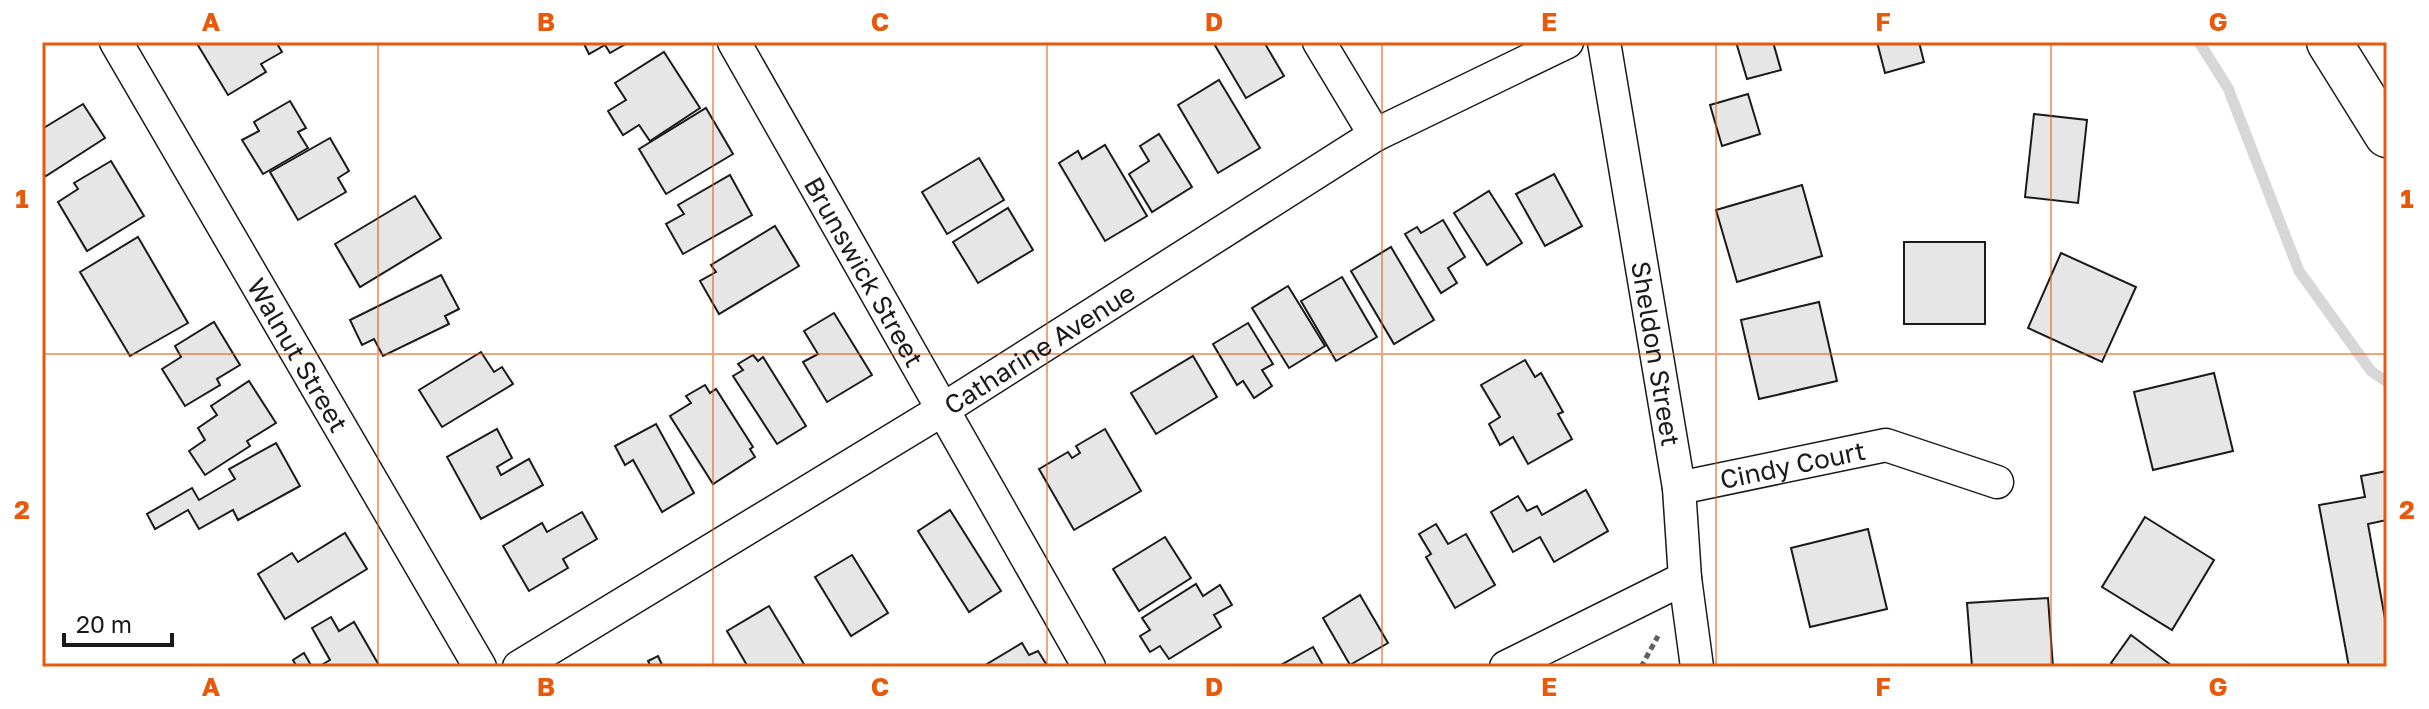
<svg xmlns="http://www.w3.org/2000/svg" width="2429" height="709" font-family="'Golos Text',sans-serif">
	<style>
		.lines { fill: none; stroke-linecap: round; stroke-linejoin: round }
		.stream { stroke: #d7d7d7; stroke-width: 11 }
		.building { fill: #e6e6e6; stroke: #1a1a1a; stroke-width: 2 }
		.minor-casing { stroke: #1a1a1a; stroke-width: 35 }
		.secondary-casing { stroke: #1a1a1a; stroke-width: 47 }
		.path { stroke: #5f5f5f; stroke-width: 5; stroke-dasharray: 6 4; stroke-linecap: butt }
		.minor { stroke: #fff; stroke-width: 32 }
		.secondary { stroke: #fff; stroke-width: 44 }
		.grid { fill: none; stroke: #e8590c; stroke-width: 2; stroke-opacity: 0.55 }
		.labels { text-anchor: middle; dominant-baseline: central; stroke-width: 6; stroke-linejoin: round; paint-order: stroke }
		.street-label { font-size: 26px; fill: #1a1a1a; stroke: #fff }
		.neatline { fill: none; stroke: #e8590c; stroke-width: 3 }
		.grid-label { font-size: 26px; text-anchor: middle; font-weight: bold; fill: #e8590c }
	</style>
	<rect width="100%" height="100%" fill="#fff"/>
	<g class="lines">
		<polyline class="stream" points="2199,42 2228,88 2299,271 2371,371 2387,382"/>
	</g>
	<g class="building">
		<polygon points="196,42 276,42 282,52 261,64 266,72 228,95"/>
		<polygon points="583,42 629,42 610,53 605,45 589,54"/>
		<polygon points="1213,42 1264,42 1284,76 1246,98"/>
		<polygon points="1736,42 1773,42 1781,70 1747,79"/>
		<polygon points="1877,42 1919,42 1924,62 1885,73"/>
		<polygon points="664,52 700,108 650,141 639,125 623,135 608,111 626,100 615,83"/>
		<polygon points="1219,80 1260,148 1218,173 1178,105"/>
		<polygon points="1748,94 1760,134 1722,146 1710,105"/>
		<polygon points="290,101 306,128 298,132 308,148 263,174 242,140 259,131 254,122"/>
		<polygon points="83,104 105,138 46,176 42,173 42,129"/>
		<polygon points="706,108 733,154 666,194 639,149"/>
		<polygon points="2034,114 2087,120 2078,203 2025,197"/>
		<polygon points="1159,134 1192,187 1152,212 1129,174 1149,161 1140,146"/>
		<polygon points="330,138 349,171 338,178 346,192 298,220 270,172"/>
		<polygon points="1105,145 1147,216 1105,241 1059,163 1078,151 1082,159"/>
		<polygon points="979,158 1004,200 947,234 922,192"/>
		<polygon points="111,161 144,216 87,251 58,202 78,189 74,183"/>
		<polygon points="1554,174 1582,226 1545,246 1516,194"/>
		<polygon points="730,175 752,215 683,254 666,224 684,214 678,205"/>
		<polygon points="1802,185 1822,256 1737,282 1716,210"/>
		<polygon points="1489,191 1522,243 1487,265 1454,213"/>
		<polygon points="415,196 441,238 360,287 335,244"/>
		<polygon points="1008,208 1033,250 978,283 953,242"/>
		<polygon points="1443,220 1465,257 1448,268 1457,283 1441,293 1405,234 1417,227 1421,233"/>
		<polygon points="775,226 799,266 719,314 700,281 716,272 711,265"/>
		<polygon points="138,237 188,323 130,356 80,272"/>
		<rect x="1904" y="242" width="81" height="82"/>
		<polygon points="1391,247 1434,320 1394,344 1351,271"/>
		<polygon points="2061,253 2136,287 2102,362 2028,328"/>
		<polygon points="441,275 459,309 445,316 449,324 383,356 374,339 362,345 350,320"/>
		<polygon points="1342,277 1377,337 1336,361 1301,301"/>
		<polygon points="1288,286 1325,346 1289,368 1252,308"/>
		<polygon points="1819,302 1837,381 1759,399 1741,320"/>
		<polygon points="834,313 872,375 827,402 803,362 818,354 804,331"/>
		<polygon points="214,322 240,365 217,379 220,385 185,406 162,369 181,357 175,346"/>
		<polygon points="1248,323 1273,364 1262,370 1272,386 1254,398 1243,381 1237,385 1213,344"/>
		<polygon points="481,352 494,372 502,367 513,384 442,427 419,390"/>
		<polygon points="753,355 758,361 763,357 806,426 777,444 733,376 743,370 738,364"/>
		<polygon points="1193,356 1217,397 1156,434 1131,393"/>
		<polygon points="1525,360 1535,377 1541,373 1563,412 1558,414 1572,439 1528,464 1513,437 1500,445 1489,424 1500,417 1481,385"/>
		<polygon points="2214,373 2233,451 2153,470 2134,392"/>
		<polygon points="249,381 276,423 247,441 250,446 205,475 189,451 205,440 198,428 217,415 211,406"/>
		<polygon points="705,385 710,393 716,389 753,447 750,449 755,457 713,484 670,416 691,403 686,396"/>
		<polygon points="656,424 694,493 662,512 633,460 625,465 615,446"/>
		<polygon points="497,429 512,458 497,467 501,475 529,459 543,485 481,519 447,457"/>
		<polygon points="1105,429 1141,491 1074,530 1039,469 1068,452 1072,458 1080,453 1076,446"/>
		<polygon points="276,443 300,486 238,520 233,510 199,529 188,510 155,529 147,514 192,488 199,500 235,479 229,469"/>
		<polygon points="2387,471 2387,520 2368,524 2387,630 2387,667 2349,667 2319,505 2365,497 2361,476"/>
		<polygon points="1586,490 1608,531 1554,562 1540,537 1513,552 1491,512 1518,496 1527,511 1537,506 1542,515"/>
		<polygon points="950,510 1001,591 969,612 918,531"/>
		<polygon points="582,512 597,539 563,559 568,568 529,591 503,546 542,523 547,532"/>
		<polygon points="2145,517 2214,560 2172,630 2102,587"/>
		<polygon points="1436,524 1448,544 1466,534 1495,585 1455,608 1426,557 1431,554 1419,534"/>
		<polygon points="1868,529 1887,609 1810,627 1791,548"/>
		<polygon points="345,533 367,569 285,619 258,574 292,553 298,562"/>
		<polygon points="1165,537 1191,578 1139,611 1113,569"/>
		<polygon points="852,555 888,613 851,636 815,577"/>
		<polygon points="1196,584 1203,596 1220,585 1232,605 1214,615 1221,627 1169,659 1160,646 1150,652 1140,636 1150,630 1142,618"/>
		<polygon points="1360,595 1388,643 1350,665 1323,618"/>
		<polygon points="2048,598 2053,667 1972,667 1967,603"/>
		<polygon points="769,606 804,664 798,667 748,667 727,631"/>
		<polygon points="331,617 339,631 354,622 380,667 318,667 330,660 312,628"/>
		<polygon points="2131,635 2171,665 2169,667 2116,667 2111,663"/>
		<polygon points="1022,643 1029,655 1038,651 1048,667 982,667"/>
		<polygon points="1313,647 1324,667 1282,667 1281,665"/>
		<polygon points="304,653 312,667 297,667 293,660"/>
		<polygon points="658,656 663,667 651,667 648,661"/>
	</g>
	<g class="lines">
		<defs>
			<g id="minor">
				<path id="s1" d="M116 42 480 667"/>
				<path id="s2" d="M734 42 1089 667"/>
				<polyline points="1319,42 1375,135"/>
				<path id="s3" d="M1604 42 1679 488 1685 578 1697 667"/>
				<path id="s4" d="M1679 488 1886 445 1997 482"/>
				<path id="s5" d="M519 667 942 410 1375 135 1567 42"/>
				<polyline points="1506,667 1685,578"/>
			</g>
			<polyline id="secondary" points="2329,42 2387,135"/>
		</defs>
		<use href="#minor" class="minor-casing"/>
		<use href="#secondary" class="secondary-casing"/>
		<polyline class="path" points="1641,667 1658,636"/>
		<use href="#minor" class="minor"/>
		<use href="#secondary" class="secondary"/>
	</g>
	<path class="grid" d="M378 42V667M713 42V667M1047 42V667M1382 42V667M1716 42V667M2051 42V667M42 354H2387"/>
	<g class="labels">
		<g class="street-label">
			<text stroke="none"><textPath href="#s2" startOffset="264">Brunswick Street</textPath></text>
			<text stroke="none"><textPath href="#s5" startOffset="610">Catharine Avenue</textPath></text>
			<text stroke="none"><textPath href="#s1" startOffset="362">Walnut Street</textPath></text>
			<text stroke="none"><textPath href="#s3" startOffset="316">Sheldon Street</textPath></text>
			<text stroke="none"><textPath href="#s4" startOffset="116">Cindy Court</textPath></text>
		</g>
	</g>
	<rect width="2429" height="709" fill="none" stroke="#ffffff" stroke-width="88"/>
	<path d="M64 633v12h108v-12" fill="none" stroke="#1a1a1a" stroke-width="4"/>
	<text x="76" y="633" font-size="24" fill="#1a1a1a" stroke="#ffffff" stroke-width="6" paint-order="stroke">20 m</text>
	<rect x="44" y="44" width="2341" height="621" class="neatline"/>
	<g class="grid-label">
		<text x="211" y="31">A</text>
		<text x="546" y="31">B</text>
		<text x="880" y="31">C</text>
		<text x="1214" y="31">D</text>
		<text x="1549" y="31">E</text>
		<text x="1883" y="31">F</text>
		<text x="2218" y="31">G</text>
		<text x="22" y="208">1</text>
		<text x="2407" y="208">1</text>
		<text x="22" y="519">2</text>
		<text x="2407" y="519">2</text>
		<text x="211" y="696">A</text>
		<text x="546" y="696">B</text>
		<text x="880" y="696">C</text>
		<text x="1214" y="696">D</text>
		<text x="1549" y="696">E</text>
		<text x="1883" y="696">F</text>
		<text x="2218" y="696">G</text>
	</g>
</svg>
